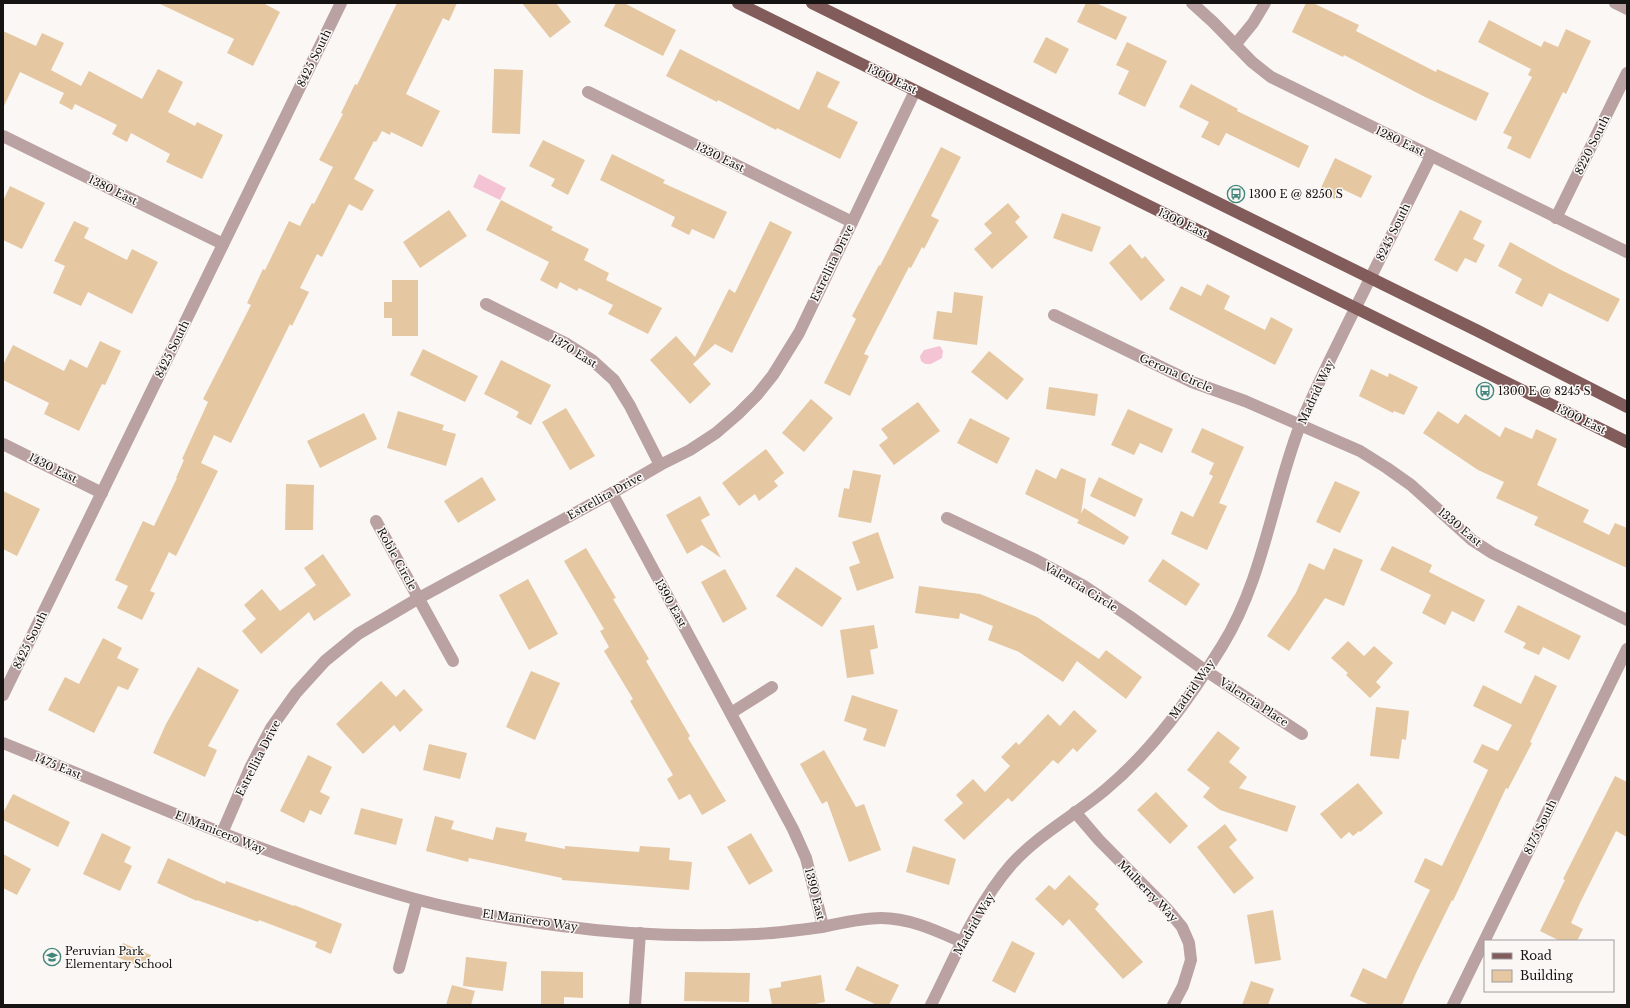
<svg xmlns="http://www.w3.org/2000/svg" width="1630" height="1008" font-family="'Libre Baskerville',serif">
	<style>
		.water { fill: #f4c4d5 }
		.building { fill: #e5c8a2 }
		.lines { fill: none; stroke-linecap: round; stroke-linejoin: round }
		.minor { stroke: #b9a2a1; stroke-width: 12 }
		.major { stroke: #825c5a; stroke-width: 12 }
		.labels { text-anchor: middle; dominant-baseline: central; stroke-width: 3; stroke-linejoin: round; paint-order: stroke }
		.street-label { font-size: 11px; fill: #161413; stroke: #fbf7f5 }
		.poi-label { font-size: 11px; fill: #161413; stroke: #fbf7f5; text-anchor: start }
	</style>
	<rect width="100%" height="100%" fill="#fbf7f5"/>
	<g class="water">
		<polygon points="479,174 506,188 500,200 473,187"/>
		<polygon points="940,346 943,351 942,358 931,364 925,364 921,361 920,356 924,350"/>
	</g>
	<g class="building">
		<polygon points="158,3 263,3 280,12 253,66 227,53 234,39"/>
		<polygon points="397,3 457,3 449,21 443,18 406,94 440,111 422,147 391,132 390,135 382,131 376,142 374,141 354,179 374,190 362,211 349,204 322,257 317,254 300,288 309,292 292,326 290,324 231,443 214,435 201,463 218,471 176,556 169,552 150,591 155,593 142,620 117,608 128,586 115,580 143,521 154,526 177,478 176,478 184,460 182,459 208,402 203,399 251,305 247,303 263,269 265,270 289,221 300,226 312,203 314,204 333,167 319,160 343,114 341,113 355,84 357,85"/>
		<polygon points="522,3 556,3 571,22 550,38"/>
		<polygon points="616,3 624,3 676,30 663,56 604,26"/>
		<polygon points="1086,3 1096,3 1127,17 1116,40 1077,22"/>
		<polygon points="1306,3 1313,3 1359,25 1356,31 1436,72 1437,69 1489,93 1476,121 1425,97 1344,55 1343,57 1292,32"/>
		<polygon points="1489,20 1541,47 1544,41 1558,47 1566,29 1591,41 1566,94 1563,92 1530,159 1507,148 1512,137 1503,133 1532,77 1528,75 1531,69 1478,42"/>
		<polygon points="3,31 36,46 42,33 64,43 51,70 81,86 89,71 142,99 158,69 183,82 168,112 195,126 197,122 223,135 202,179 166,162 170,154 131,133 127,142 112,134 117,125 75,104 72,110 59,103 64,93 20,72 3,108"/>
		<polygon points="1046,37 1069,49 1056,74 1033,62"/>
		<polygon points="1127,42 1167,61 1145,107 1118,94 1129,71 1116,65"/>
		<polygon points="680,49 799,110 817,71 840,82 827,107 858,122 840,159 777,128 776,130 718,100 717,102 666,76"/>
		<polygon points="494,69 523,70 520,134 492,133"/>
		<polygon points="1191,84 1238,109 1237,111 1309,146 1299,168 1226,133 1219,146 1201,137 1209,122 1179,107"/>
		<polygon points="543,140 585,160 568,195 551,186 555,179 529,166"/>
		<polygon points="941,147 961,157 931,216 939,220 924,249 922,247 911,268 909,267 864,354 869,356 850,396 824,383 856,319 852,316 879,265 880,266"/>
		<polygon points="612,154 665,180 663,183 727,212 714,239 692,229 689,235 671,226 675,217 600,180"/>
		<polygon points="1335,158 1372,176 1361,198 1340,188 1335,199 1319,192"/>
		<polygon points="10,186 45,203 22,249 3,240 3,201"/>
		<polygon points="501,200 553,227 551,230 589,249 584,260 609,273 606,280 662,308 648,334 608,314 613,305 579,288 577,291 560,282 557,289 540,280 549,262 486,230"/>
		<polygon points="1008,203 1020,217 1015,222 1028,237 992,269 974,249 992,233 984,224"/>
		<polygon points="449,210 467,236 420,268 403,242"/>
		<polygon points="1460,210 1482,221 1473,239 1485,245 1476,263 1465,258 1457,272 1434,260"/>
		<polygon points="1062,213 1101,227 1092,252 1053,238"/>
		<polygon points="74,221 89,228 84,238 127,260 132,249 158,262 132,314 88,292 81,306 53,293 65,266 54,261"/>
		<polygon points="770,221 792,232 732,353 715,344 693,364 711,384 690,404 650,360 676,336 695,357 729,289 735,293"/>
		<polygon points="1510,242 1561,270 1620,299 1608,322 1549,293 1542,307 1515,293 1522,279 1498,266"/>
		<polygon points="1130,244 1142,259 1145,256 1165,280 1141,301 1109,263"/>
		<polygon points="392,280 418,280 418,336 392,336 392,318 384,318 384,302 392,302"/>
		<polygon points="1207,284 1230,296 1224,309 1265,330 1271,317 1293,329 1275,365 1169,309 1181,286 1201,296"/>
		<polygon points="954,292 983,296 977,345 933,339 937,311 952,313"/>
		<polygon points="100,341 121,351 105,385 102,384 79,431 44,414 49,403 3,380 3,365 13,345 64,371 70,359 87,368"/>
		<polygon points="423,349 478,376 465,402 410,375"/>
		<polygon points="989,351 1024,379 1007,400 971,372"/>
		<polygon points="501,360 551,385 531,425 516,417 519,412 484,394"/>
		<polygon points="1371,369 1388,377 1389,373 1418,387 1404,415 1394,411 1393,413 1359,396"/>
		<polygon points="1049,387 1098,394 1095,416 1046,409"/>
		<polygon points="811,399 833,418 804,452 782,433"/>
		<polygon points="918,402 940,431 894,465 879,445 888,438 881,429"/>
		<polygon points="566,408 595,456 570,470 542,422"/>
		<polygon points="1128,409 1173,429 1162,453 1140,443 1134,455 1111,445"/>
		<polygon points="398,411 444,425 442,430 456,434 446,466 387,448"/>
		<polygon points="1438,411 1458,424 1465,414 1500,437 1505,427 1532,439 1536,429 1557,439 1537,485 1589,510 1583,522 1609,535 1615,523 1627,528 1627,568 1534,525 1538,517 1496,498 1504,482 1478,470 1423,433"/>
		<polygon points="364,413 377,439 320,468 307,441"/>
		<polygon points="970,418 1010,438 997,464 957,443"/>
		<polygon points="1202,428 1244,447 1219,503 1227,506 1207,550 1171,534 1181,511 1193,517 1213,476 1209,474 1214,463 1191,452"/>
		<polygon points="766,449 784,473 774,481 778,486 759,501 755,494 739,506 722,483"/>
		<polygon points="1061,468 1086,479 1081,514 1084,508 1129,537 1124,545 1077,523 1079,520 1025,494 1036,469 1056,479"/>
		<polygon points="853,470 881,475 871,523 838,517 844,488 849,489"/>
		<polygon points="482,477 496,500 458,523 444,501"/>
		<polygon points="1099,477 1143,499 1135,517 1090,496"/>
		<polygon points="1335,481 1360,492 1340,533 1316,522"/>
		<polygon points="286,484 314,485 313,530 285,530"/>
		<polygon points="3,491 40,509 17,556 3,549"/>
		<polygon points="700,496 710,515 701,520 721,558 702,545 687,554 666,515"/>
		<polygon points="878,532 894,578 857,591 849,567 860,563 852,542"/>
		<polygon points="1392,546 1432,565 1429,572 1485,600 1474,622 1452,611 1445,625 1422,613 1431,595 1380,570"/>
		<polygon points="586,548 616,598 613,599 649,659 646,661 690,736 688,738 726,801 702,815 690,794 679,800 667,779 673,775 630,701 633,699 604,651 609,647 600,631 604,629 564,561"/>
		<polygon points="1334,548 1363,560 1344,606 1325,598 1289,651 1267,636 1296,593 1309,563 1324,570"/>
		<polygon points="323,554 351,595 314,621 309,612 261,654 242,631 256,619 244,605 262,589 280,611 316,585 304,568"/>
		<polygon points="1163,559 1200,584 1186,606 1148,581"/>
		<polygon points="796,567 842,598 822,627 776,596"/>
		<polygon points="725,569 747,609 723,623 701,582"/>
		<polygon points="528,579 558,634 529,650 499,595"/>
		<polygon points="919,586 980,594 1037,617 1099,659 1106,650 1142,677 1126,699 1077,661 1063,682 1019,652 988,640 993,626 960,613 959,619 915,613"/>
		<polygon points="1518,605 1581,636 1569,660 1543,647 1539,655 1523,648 1526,643 1504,632"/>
		<polygon points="874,625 878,648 870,650 874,674 847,678 840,630"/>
		<polygon points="103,638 122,648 117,658 139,669 128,690 118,686 94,733 48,710 65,677 79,684"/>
		<polygon points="1348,641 1364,656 1374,646 1393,663 1376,682 1381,687 1370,698 1346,675 1348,673 1331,658"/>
		<polygon points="198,667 239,690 208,746 217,750 205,777 153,753 166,724"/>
		<polygon points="531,671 560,683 535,740 506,727"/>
		<polygon points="1535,675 1557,686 1530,742 1532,743 1508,789 1506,788 1453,901 1452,900 1417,971 1402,1005 1370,1005 1350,996 1363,968 1386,979 1430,890 1414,882 1425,858 1442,866 1488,770 1473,762 1482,744 1498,751 1512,725 1473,706 1483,685 1521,704"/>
		<polygon points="381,681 396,697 404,689 423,710 400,732 394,725 363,754 336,724"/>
		<polygon points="852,695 898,710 885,747 863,740 867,729 844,721"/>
		<polygon points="1376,707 1409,711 1406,740 1402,739 1399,759 1370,756"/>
		<polygon points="1074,710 1097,731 1077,752 1073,748 1058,764 1053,760 1012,802 1008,798 964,840 944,820 963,803 956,795 973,779 985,792 1010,766 1001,757 1016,742 1019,745 1048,714 1060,726"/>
		<polygon points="1218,731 1240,748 1229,762 1247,777 1239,788 1296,806 1287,832 1220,810 1203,797 1210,788 1187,770"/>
		<polygon points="429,744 467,753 460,779 423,770"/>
		<polygon points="824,750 856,807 864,804 881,850 849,862 827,801 822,804 800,764"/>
		<polygon points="308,755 332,767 320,792 330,797 321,815 310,810 304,823 280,811"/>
		<polygon points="1615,776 1627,782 1627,837 1616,831 1580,903 1571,923 1583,929 1577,941 1560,941 1540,931 1565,880 1563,879"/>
		<polygon points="1358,783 1383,813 1360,832 1359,831 1353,836 1349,832 1341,839 1320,814"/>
		<polygon points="1156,792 1188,826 1170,844 1137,810"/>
		<polygon points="13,794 70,822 58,847 3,820 3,813"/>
		<polygon points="361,808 403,819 396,845 354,834"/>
		<polygon points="435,816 454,821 451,829 493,840 496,827 527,833 525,841 565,849 565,846 639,852 640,846 670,848 669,860 692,862 689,890 562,880 562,878 469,858 468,862 426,851"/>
		<polygon points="1225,824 1237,840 1229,847 1254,878 1234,894 1197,847"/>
		<polygon points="102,833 131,847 124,862 132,866 120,891 83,874"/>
		<polygon points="751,833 773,871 749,885 727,847"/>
		<polygon points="913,846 956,859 949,885 906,872"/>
		<polygon points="3,854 31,869 17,895 3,888"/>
		<polygon points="168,858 225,884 226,881 294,906 294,905 342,924 331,954 315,947 317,942 259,920 258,922 197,900 197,901 157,883"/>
		<polygon points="1069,875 1099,904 1095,909 1143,962 1123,979 1069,919 1063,926 1035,899 1049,885 1055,890"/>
		<polygon points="1273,910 1281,960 1255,964 1247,915"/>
		<polygon points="1012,941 1035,953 1015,993 992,981"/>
		<polygon points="123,943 151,955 145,969 117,957"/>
		<polygon points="466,957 507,962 503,991 463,986"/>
		<polygon points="857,966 899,985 889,1005 877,1005 845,990"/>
		<polygon points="541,971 583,972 583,998 564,997 564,1005 541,1005"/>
		<polygon points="685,972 750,973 749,1002 684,1001"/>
		<polygon points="821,975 825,1002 810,1005 772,1005 769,989 781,987 781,982"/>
		<polygon points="1251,981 1274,989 1268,1005 1242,1005"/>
		<polygon points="452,985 475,991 471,1005 446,1005"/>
	</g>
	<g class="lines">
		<g class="minor">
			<polyline points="1192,3 1213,22 1252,62 1271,77 1627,252"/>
			<polyline points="1615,3 1627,9"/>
			<polyline points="1235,45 1253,23 1265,3"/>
			<polyline points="588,92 852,222"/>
			<polyline points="3,136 223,244"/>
			<polyline points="1556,218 1627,73"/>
			<polyline points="486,304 567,344 592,360 614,380 630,406 660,465"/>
			<polyline points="1054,315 1192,382 1245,401 1360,451 1387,468 1411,485 1472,540 1492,553 1627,620"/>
			<polyline points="3,444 102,493"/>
			<polyline points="612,493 793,829 806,858 823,926"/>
			<polyline points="947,518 1036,560 1084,586 1129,616 1206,671 1302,734"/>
			<polyline points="376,521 453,661"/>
			<polyline points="3,695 341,3"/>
			<polyline points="731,713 772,687"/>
			<path d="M3 743C139 798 273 860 415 899 463 912 513 920 562 926 626 935 693 937 757 934 779 933 800 930 822 927 842 923 861 918 881 918 910 918 937 931 962 942"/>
			<polyline points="1075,812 1099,840 1168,910 1182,927 1189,943 1191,960 1183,986 1173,1005"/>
			<polyline points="222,833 251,766 271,728 296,693 325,661 358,634 419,598 612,493 660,465 690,450 716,433 738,414 757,395 773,375 799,333 915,91"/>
			<polyline points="399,968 417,900"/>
			<polyline points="635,1005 640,933"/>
			<path d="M931 1005C954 959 977 904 1011 865 1039 834 1074 816 1105 790 1153 750 1190 698 1222 646 1263 580 1272 499 1299 428 1313 393 1330 360 1346 327 1374 270 1403 213 1431 156"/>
			<polyline points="1453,1005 1627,649"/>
		</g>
		<g class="major">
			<polyline points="738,3 1627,442"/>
			<polyline points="812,3 1478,331 1627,407"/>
		</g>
	</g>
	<defs>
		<symbol id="bus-ring" viewBox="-11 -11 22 22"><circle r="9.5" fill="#fbf7f5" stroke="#41867b" stroke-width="1.5"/><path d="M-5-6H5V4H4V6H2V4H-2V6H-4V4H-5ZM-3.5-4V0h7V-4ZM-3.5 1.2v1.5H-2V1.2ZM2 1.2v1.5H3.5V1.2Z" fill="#41867b"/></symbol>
		<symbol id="school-ring" viewBox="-11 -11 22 22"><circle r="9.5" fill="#fbf7f5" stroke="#41867b" stroke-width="1.5"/><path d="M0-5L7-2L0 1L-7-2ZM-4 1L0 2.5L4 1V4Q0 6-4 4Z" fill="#41867b"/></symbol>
	</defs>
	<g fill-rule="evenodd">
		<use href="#bus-ring" x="1226" y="184" width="20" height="20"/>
		<use href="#bus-ring" x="1475" y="381" width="20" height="20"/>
		<use href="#school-ring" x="42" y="947" width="20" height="20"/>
	</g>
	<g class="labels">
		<g class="street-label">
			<text transform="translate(314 58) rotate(-64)">8425 South</text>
			<text transform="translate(892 79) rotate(26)">1300 East</text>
			<text transform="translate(1400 141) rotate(26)">1280 East</text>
			<text transform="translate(1592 145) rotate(-64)">8220 South</text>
			<text transform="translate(720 157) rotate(26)">1330 East</text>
			<text transform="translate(113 190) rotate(26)">1380 East</text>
			<text transform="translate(1183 223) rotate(26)">1300 East</text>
			<text transform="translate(1393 232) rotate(-64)">8245 South</text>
			<text transform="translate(832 263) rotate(-64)">Estrellita Drive</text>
			<text transform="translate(172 349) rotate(-64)">8425 South</text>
			<text transform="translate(574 351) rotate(32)">1370 East</text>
			<text transform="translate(1176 373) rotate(24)">Gerona Circle</text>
			<text transform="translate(1316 392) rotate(-65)">Madrid Way</text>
			<text transform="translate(1581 419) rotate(26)">1300 East</text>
			<text transform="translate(53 468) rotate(26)">1430 East</text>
			<text transform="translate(605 496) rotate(-29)">Estrellita Drive</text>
			<text transform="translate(1460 527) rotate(40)">1330 East</text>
			<text transform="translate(397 559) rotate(61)">Roble Circle</text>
			<text transform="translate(1081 587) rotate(31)">Valencia Circle</text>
			<text transform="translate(671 603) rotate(61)">1390 East</text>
			<text transform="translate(30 640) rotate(-64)">8425 South</text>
			<text transform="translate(1192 689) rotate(-55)">Madrid Way</text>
			<text transform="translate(1254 702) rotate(33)">Valencia Place</text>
			<text transform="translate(258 758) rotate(-63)">Estrellita Drive</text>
			<text transform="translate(58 766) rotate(22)">1475 East</text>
			<text transform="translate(1540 827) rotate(-64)">8175 South</text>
			<text transform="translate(220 832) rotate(22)">El Manicero Way</text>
			<text transform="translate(1148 891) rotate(46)">Mulberry Way</text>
			<text transform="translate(815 894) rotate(76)">1390 East</text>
			<text transform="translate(530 920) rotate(8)">El Manicero Way</text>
			<text transform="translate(974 924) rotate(-60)">Madrid Way</text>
		</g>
		<g class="poi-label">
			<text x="1249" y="194">1300 E @ 8250 S</text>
			<text x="1498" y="391">1300 E @ 8245 S</text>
			<text x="65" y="951">Peruvian Park<tspan x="65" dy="13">Elementary School</tspan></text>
		</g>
	</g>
	<rect width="1630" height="1008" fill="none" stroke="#161413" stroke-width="8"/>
	<rect x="1484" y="940" width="130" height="52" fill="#fbf7f5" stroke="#9f9c9b"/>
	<rect x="1492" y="953" width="20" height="6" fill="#825c5a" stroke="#9f9c9b"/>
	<text x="1520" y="960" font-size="12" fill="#161413">Road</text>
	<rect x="1492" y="970" width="20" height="12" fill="#e5c8a2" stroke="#9f9c9b"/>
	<text x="1520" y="980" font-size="12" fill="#161413">Building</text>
</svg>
